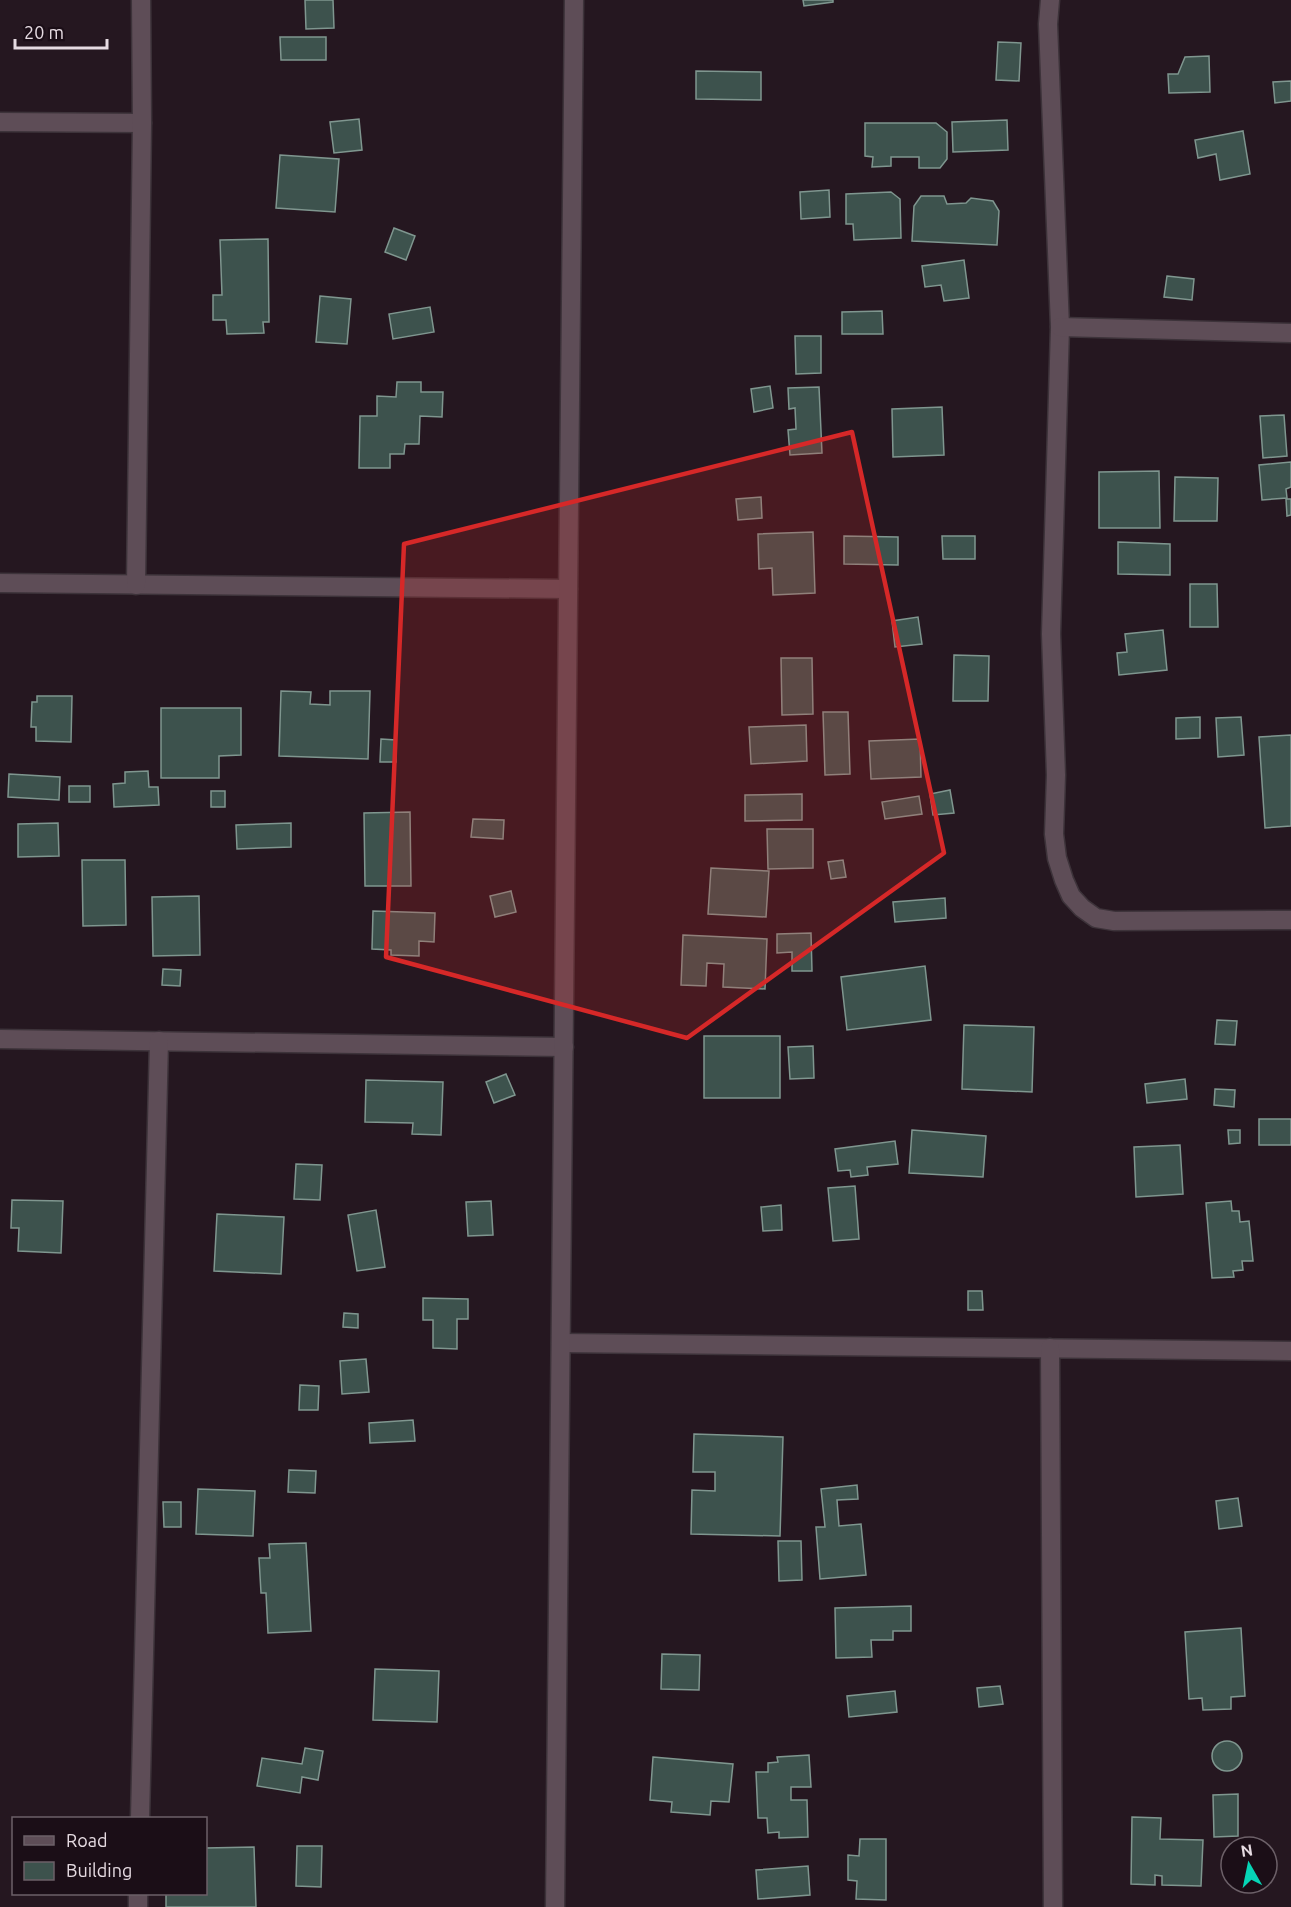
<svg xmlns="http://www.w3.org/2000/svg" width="1291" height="1907" font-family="Ubuntu,sans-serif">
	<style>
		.building { fill: #3d524d; stroke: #7f968f; stroke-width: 1.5 }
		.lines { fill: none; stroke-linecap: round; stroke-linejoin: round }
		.minor-casing { stroke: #3d333a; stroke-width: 21 }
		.minor { stroke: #5e4d57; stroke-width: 18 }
		.marked { fill: #d62828; fill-opacity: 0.2; stroke: #d62828; stroke-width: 4.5; stroke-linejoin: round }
	</style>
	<rect width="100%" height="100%" fill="#251720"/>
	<g class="building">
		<polygon points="305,0 333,0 334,28 306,29"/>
		<polygon points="803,0 833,0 833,2 804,6"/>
		<polygon points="280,37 326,37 326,60 281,60"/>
		<polygon points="998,42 1021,43 1019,81 996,80"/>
		<polygon points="1209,56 1210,92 1169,93 1168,74 1178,74 1185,57"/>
		<polygon points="696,71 761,72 761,100 696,99"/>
		<polygon points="1291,81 1291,101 1275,103 1273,82"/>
		<polygon points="359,119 362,150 334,153 330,122"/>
		<polygon points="1007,120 1008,150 953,152 952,122"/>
		<polygon points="865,123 936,123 947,132 947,159 940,168 919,168 919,157 891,157 891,166 872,167 873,157 865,156"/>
		<polygon points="1243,131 1250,174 1220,180 1216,154 1198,158 1195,140"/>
		<polygon points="280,155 339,159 335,212 276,208"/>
		<polygon points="829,190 830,217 801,219 800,192"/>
		<polygon points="891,192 900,199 901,238 854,240 853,224 846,224 846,194"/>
		<polygon points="921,196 944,196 947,204 966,203 971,198 993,201 999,211 997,245 912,241 914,206"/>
		<polygon points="394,228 415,236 406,260 385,252"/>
		<polygon points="268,239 269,322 263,322 264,333 227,334 226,320 213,320 213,295 222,295 220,240"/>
		<polygon points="964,260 969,298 944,301 941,285 925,287 922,266"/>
		<polygon points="1167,276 1194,279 1192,300 1164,297"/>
		<polygon points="320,296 351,299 347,344 316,342"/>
		<polygon points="430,307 434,332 393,339 389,314"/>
		<polygon points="882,311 883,334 842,334 842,312"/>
		<polygon points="795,336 821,336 821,373 796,374"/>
		<polygon points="397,382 421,382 421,392 443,392 442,417 420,416 419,444 405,444 404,454 390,454 390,468 359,468 360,416 377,416 377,396 396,397"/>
		<polygon points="770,386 773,408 754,412 751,389"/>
		<polygon points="819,387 822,453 790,455 788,430 796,429 795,408 789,409 788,388"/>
		<polygon points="942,407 944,455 893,457 892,409"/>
		<polygon points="1284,415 1287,456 1263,458 1260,416"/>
		<polygon points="1291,462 1291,487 1286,489 1287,498 1262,500 1259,465"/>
		<polygon points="1159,471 1160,528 1099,528 1099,472"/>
		<polygon points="1175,477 1218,478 1217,521 1174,521"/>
		<polygon points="761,497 762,518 738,520 736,499"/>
		<polygon points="1286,499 1291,499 1291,515 1287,516"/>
		<polygon points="813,532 815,593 773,595 772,568 759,569 758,534"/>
		<polygon points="844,536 898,537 898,565 844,564"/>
		<polygon points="942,536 975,536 975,559 943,559"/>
		<polygon points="1118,542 1170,544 1170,575 1118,574"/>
		<polygon points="1190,584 1217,584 1218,627 1190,627"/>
		<polygon points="918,617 922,644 895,647 892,621"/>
		<polygon points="1163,630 1167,670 1119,675 1117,653 1127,652 1125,634"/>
		<polygon points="954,655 989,656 988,701 953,701"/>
		<polygon points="781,658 812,658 813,714 782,715"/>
		<polygon points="281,691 311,692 310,704 330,705 330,691 370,691 368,759 279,756"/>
		<polygon points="37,696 72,696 71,742 36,741 36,727 31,727 32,702 37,702"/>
		<polygon points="161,708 241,708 241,755 219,756 219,778 161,778"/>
		<polygon points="823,712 848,712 850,774 825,775"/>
		<polygon points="1200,717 1200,738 1176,739 1176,718"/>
		<polygon points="1241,717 1244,755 1218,757 1216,718"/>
		<polygon points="806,725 807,761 751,764 749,727"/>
		<polygon points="1291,735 1291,826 1265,828 1259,737"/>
		<polygon points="381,739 396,740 396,762 380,762"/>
		<polygon points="920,739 921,777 871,779 869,741"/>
		<polygon points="148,771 149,787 158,787 159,805 114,807 113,784 125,783 125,772"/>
		<polygon points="9,774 60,777 59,800 8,797"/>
		<rect x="69" y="786" width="21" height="16"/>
		<polygon points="950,790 954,813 933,815 930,794"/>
		<rect x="211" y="791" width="14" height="16"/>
		<polygon points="802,794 802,820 745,821 745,795"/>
		<polygon points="919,796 922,814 885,819 882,802"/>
		<polygon points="410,812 411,886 365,886 364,813"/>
		<polygon points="473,819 504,820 503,839 471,837"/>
		<polygon points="58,823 59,856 18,857 18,824"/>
		<polygon points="291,823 291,847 237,849 236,825"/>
		<polygon points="767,829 813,829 813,868 768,869"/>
		<polygon points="82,860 125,860 126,925 83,926"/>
		<polygon points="843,860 846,877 831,879 828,862"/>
		<polygon points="711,868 769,871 766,917 708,914"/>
		<polygon points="511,891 516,912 495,917 490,896"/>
		<polygon points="199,896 200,955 153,956 152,897"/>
		<polygon points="945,898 946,918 895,922 893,902"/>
		<polygon points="373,911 435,913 434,942 419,941 419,956 391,955 391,950 372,949"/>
		<polygon points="811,933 812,971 792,971 792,952 777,953 777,934"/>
		<polygon points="683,935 767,939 765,989 723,987 724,964 707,963 706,986 681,985"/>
		<polygon points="925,966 931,1020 847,1030 841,977"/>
		<polygon points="163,969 181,970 180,986 162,985"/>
		<polygon points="1217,1020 1237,1021 1235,1045 1215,1044"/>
		<polygon points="964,1025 1034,1027 1032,1092 962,1089"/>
		<rect x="704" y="1036" width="76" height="62"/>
		<polygon points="813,1046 814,1078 790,1079 788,1047"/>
		<polygon points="506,1074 515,1095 494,1103 486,1082"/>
		<polygon points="1185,1079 1187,1099 1147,1103 1145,1084"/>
		<polygon points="366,1080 443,1082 441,1135 412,1134 413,1123 365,1122"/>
		<polygon points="1215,1089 1235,1090 1234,1107 1214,1105"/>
		<rect x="1259" y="1119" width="32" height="26"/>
		<polygon points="912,1130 986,1136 983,1177 909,1173"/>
		<polygon points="1228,1130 1240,1130 1240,1143 1229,1144"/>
		<polygon points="895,1141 898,1164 867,1167 868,1175 851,1177 850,1170 838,1171 835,1149"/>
		<polygon points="1180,1145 1183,1194 1136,1197 1134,1147"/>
		<polygon points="296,1164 322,1165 320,1200 294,1199"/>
		<polygon points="855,1186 859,1239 833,1241 828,1188"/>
		<polygon points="12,1200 63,1201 61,1253 18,1251 19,1228 11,1228"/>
		<polygon points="491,1201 493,1235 468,1236 466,1202"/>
		<polygon points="1231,1201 1232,1211 1239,1211 1240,1222 1249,1221 1253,1261 1242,1261 1243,1270 1233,1271 1234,1277 1212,1278 1206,1203"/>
		<polygon points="781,1205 782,1230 763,1231 761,1207"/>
		<polygon points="376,1210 385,1267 357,1271 348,1215"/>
		<polygon points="217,1214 284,1217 281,1274 214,1271"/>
		<polygon points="968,1291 982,1291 983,1310 968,1310"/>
		<polygon points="423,1298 468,1299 468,1319 457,1319 457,1349 433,1348 433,1320 423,1320"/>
		<polygon points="344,1313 358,1314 358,1328 343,1327"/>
		<polygon points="366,1359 369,1392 342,1394 340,1361"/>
		<polygon points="300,1385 319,1386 318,1410 299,1410"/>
		<polygon points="413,1420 415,1441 370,1443 369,1423"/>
		<polygon points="694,1434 783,1437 780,1536 691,1534 692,1490 715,1491 715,1472 693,1472"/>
		<polygon points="289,1470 316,1471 315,1493 288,1492"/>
		<polygon points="857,1485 858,1499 837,1500 839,1526 861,1524 866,1575 820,1579 816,1527 825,1527 821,1489"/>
		<polygon points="198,1489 255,1491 253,1536 196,1534"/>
		<polygon points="1238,1498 1242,1526 1219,1529 1216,1501"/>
		<polygon points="163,1502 181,1502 181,1527 164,1527"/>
		<polygon points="778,1541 801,1541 802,1580 779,1581"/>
		<polygon points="306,1543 311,1631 268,1633 266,1593 261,1593 259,1558 270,1558 269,1544"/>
		<polygon points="911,1606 911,1631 893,1631 893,1640 871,1640 872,1657 836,1658 835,1608"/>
		<polygon points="1241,1628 1245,1696 1231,1697 1231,1709 1203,1710 1202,1698 1189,1699 1185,1632"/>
		<polygon points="662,1654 700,1655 699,1690 661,1689"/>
		<polygon points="375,1669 439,1671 437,1722 373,1720"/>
		<polygon points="1000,1686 1003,1704 979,1707 977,1688"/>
		<polygon points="895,1691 897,1712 849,1717 847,1696"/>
		<circle cx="1227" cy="1756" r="15"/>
		<polygon points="305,1748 323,1751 318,1780 302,1777 300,1793 257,1786 262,1758 302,1764"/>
		<polygon points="809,1755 811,1787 791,1787 791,1800 807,1800 808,1837 779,1838 779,1832 768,1833 767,1818 758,1818 756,1772 768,1772 768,1763 778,1762 777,1757"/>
		<polygon points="653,1757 733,1764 729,1802 711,1801 710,1815 671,1812 672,1802 650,1800"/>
		<polygon points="1238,1794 1238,1836 1214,1837 1213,1795"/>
		<polygon points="1132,1817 1161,1818 1160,1839 1203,1840 1201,1886 1162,1885 1162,1876 1155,1875 1155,1885 1131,1884"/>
		<polygon points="860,1839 886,1839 886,1900 856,1899 857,1881 848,1880 848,1855 859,1856"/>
		<polygon points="297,1846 322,1846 321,1887 296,1886"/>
		<polygon points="254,1847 256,1907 166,1907 166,1894 206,1894 206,1848"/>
		<polygon points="808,1866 810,1895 758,1899 756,1870"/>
	</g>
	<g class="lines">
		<defs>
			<g id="minor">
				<polyline points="1050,0 1048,24 1060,327 1051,634 1056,775 1054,834 1057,858 1064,880 1071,896 1082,908 1096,918 1114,921 1291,920"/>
				<polyline points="0,122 142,123"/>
				<polyline points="1060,327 1291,333"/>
				<polyline points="0,583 568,589"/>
				<polyline points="136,585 142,123 141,0"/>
				<polyline points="0,1039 564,1047"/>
				<polyline points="561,1343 1291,1351"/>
				<polyline points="1050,1348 1053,1907"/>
				<polyline points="140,1818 159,1041"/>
				<polyline points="138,1907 138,1894"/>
				<polyline points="555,1907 574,0"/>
			</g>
		</defs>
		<use href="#minor" class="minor-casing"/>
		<use href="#minor" class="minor"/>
	</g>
	<path class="marked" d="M852 432 944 853 687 1038 386 957 404 544Z"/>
	<rect x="12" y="1817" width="195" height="78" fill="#1b0e17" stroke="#6c6068" stroke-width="1.5"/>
	<rect x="24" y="1836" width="30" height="9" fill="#5e4d57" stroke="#6c6068" stroke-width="1.5"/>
	<text x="66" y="1847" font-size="18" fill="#e6dbe2">Road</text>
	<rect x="24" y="1862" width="30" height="18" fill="#3d524d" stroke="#6c6068" stroke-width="1.5"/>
	<text x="66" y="1877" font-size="18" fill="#e6dbe2">Building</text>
	<g transform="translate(1249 1865) rotate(351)"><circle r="28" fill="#1b0e17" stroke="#6c6068" stroke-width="1.5"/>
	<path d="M0-4.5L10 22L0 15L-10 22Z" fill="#06d5b6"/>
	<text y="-9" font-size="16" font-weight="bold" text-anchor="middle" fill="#e6dbe2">N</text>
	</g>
	<path d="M15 39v9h92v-9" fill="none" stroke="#e6dbe2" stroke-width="3"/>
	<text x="24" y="39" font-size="18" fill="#e6dbe2" stroke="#1b0e17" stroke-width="4.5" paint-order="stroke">20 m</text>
</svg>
